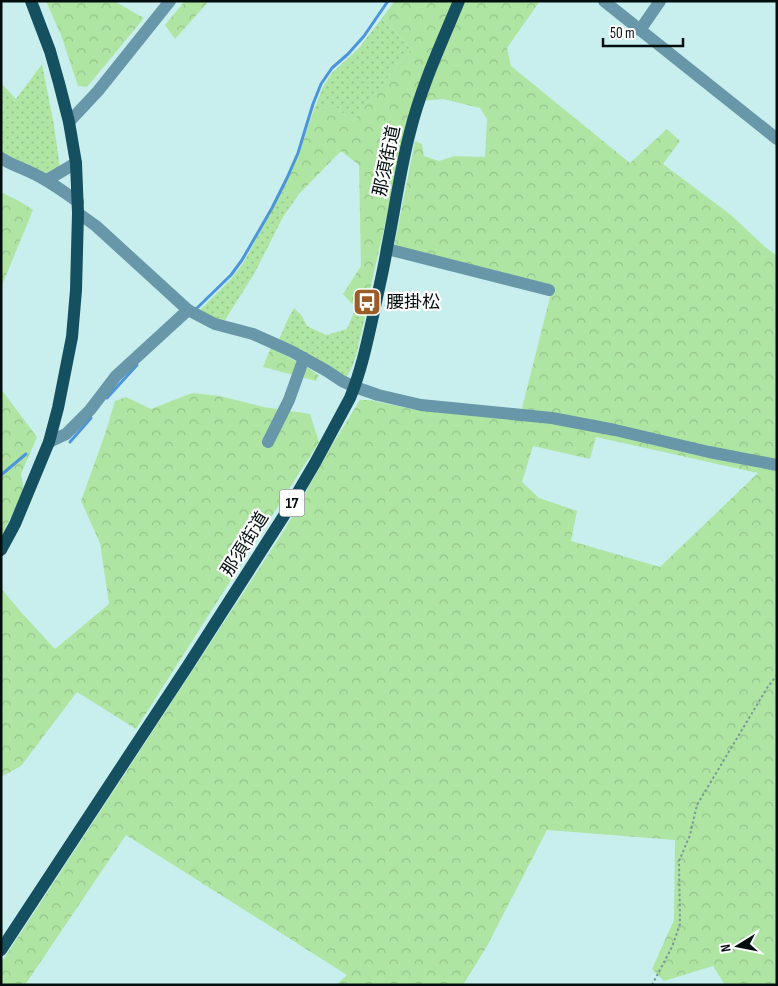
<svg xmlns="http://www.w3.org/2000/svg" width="778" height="986" font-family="'Sofia Sans Condensed','Noto Sans JP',sans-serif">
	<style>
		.green { fill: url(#green-dots) }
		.forest { fill: url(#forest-crowns); fill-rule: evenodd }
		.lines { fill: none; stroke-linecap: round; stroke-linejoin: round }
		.stream { stroke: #4d95db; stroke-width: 3 }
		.path { stroke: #7c9898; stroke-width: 2; stroke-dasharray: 2.5 2.5; stroke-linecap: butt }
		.minor { stroke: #6797a8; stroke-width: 12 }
		.major { stroke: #155061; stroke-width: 12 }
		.labels { text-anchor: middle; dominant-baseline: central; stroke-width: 4.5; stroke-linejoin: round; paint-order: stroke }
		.shield { fill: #fff; stroke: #4f5757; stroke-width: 1 }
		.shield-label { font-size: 16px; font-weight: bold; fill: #030f0f }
		.street-label { font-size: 18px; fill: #030f0f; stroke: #fff }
		.poi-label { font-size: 18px; fill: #030f0f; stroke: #fff; text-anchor: start }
	</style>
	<defs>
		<pattern id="green-dots" width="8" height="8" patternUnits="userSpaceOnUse" patternTransform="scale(1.25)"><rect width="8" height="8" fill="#afe5a3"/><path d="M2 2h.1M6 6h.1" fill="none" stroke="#95c38b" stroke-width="1.8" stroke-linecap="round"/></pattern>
		<pattern id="forest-crowns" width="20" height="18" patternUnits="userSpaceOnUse" patternTransform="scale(1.25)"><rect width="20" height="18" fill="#afe5a3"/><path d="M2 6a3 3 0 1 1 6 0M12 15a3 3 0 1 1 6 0" fill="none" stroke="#95c38b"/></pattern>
	</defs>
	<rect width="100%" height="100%" fill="#c8efee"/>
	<g class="green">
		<polygon points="382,18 411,49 353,121 333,105 313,112 323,87 332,73 359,48"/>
		<polygon points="42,64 54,125 60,168 47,176 1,154 1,83 16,99"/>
		<polygon points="281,192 299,194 283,217 254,274 225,320 216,319 200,310 232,278 244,262"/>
		<path d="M294 308 302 316 307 326 326 335 347 329 354 312 365 317C360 336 357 363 346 378L278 342 287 321Z"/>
	</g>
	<g class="forest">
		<polygon points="46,1 114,1 144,18 87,87 78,86 61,35"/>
		<polygon points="185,1 209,1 175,39 165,25"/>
		<path d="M395 1H540L507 48 511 66 630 163 667 129 680 141 663 164 731 215 764 246 777 256V985H725L713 966 664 981 652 969 674 920 675 840 547 830 487 946 463 985H336L347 975 126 835 25 985H1V963L285 529 332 445 360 400H369L412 409 519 420 553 285 394 247 415 141 422 144 424 156 439 161 454 156 485 157 487 119 480 108 443 99 423 101 400 159 366 307 351 303 343 294 361 266 359 165 341 151 299 194 281 192 299 154 313 112 333 105 353 121 411 49 382 18ZM596 437 758 473 660 567 571 541 577 511 539 498 522 482 533 446 590 459Z"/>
		<polygon points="1,192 19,201 33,210 1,288"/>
		<polygon points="271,347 313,371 319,376 316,381 263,367"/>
		<polygon points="1,389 37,437 21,474 24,489 1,538"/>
		<polygon points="192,393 220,396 264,407 310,414 319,442 136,729 77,692 21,766 1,777 1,588 20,611 55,649 109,604 100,543 81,501 104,437 115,401 126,397 151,409"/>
	</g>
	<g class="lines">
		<g class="stream">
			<polyline points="196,309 231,275 242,260 272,208 287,178 298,153 313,104 321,84 332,68 348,54 364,36 388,1"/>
			<polyline points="107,398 137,365"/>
			<polyline points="70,442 91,418"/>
			<polyline points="1,475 26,454"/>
		</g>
		<polyline class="path" points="652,985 672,947 680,924 679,861 690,835 697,805 767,688 777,675"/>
		<g class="minor">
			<polyline points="604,1 777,139"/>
			<polyline points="640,30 660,1"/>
			<polyline points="69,122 98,91 170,1"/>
			<path d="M1 158C11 165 20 167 30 172 48 180 63 191 78 202"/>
			<polyline points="47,180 76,163"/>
			<polyline points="78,213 96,226 188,310 215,324 253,334 291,351 327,371 342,381 355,387 378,395 421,405 552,418 615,430 709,452 777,465"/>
			<polyline points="387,249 549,290"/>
			<polyline points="49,442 66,434 90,410 116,376 188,310"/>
			<polyline points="268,442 289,400 304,358"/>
		</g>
		<g class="major">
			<polyline points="1,550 15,524 49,442 58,408 72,337 76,290 78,213 76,163 69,122 59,83 50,51 31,1"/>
			<path d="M1 950 187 667 285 514 315 463 350 398C362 369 368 338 375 307 379 287 384 268 387 248 395 209 400 170 410 132 421 87 441 44 459 1"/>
		</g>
	</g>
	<defs>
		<symbol id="bus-square" viewBox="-11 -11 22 22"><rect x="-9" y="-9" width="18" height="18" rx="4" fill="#9c5c25" stroke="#fff"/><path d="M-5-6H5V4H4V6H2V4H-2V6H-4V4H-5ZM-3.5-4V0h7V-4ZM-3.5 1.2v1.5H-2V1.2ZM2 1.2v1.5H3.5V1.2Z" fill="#fff"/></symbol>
	</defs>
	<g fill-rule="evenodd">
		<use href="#bus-square" x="351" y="286" width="32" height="32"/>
	</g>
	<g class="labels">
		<rect class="shield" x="279.5" y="489.5" width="25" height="27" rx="4"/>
		<g class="shield-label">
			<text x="292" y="503">17</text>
		</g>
		<g class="street-label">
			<text transform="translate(387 161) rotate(-78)">那須街道</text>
			<text transform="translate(245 544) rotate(-58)">那須街道</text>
		</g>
		<g class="poi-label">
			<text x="386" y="302">腰掛松</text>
		</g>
	</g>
	<rect width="778" height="986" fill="none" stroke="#030f0f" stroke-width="5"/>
	<g transform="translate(738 946) rotate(260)" stroke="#ffffff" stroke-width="4" paint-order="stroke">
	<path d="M0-4L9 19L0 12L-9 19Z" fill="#030f0f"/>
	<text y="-8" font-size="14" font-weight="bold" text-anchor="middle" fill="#030f0f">N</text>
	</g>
	<path d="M603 38v8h80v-8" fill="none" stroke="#030f0f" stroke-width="2.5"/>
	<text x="610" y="38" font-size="15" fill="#030f0f" stroke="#ffffff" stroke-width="4" paint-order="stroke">50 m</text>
</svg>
